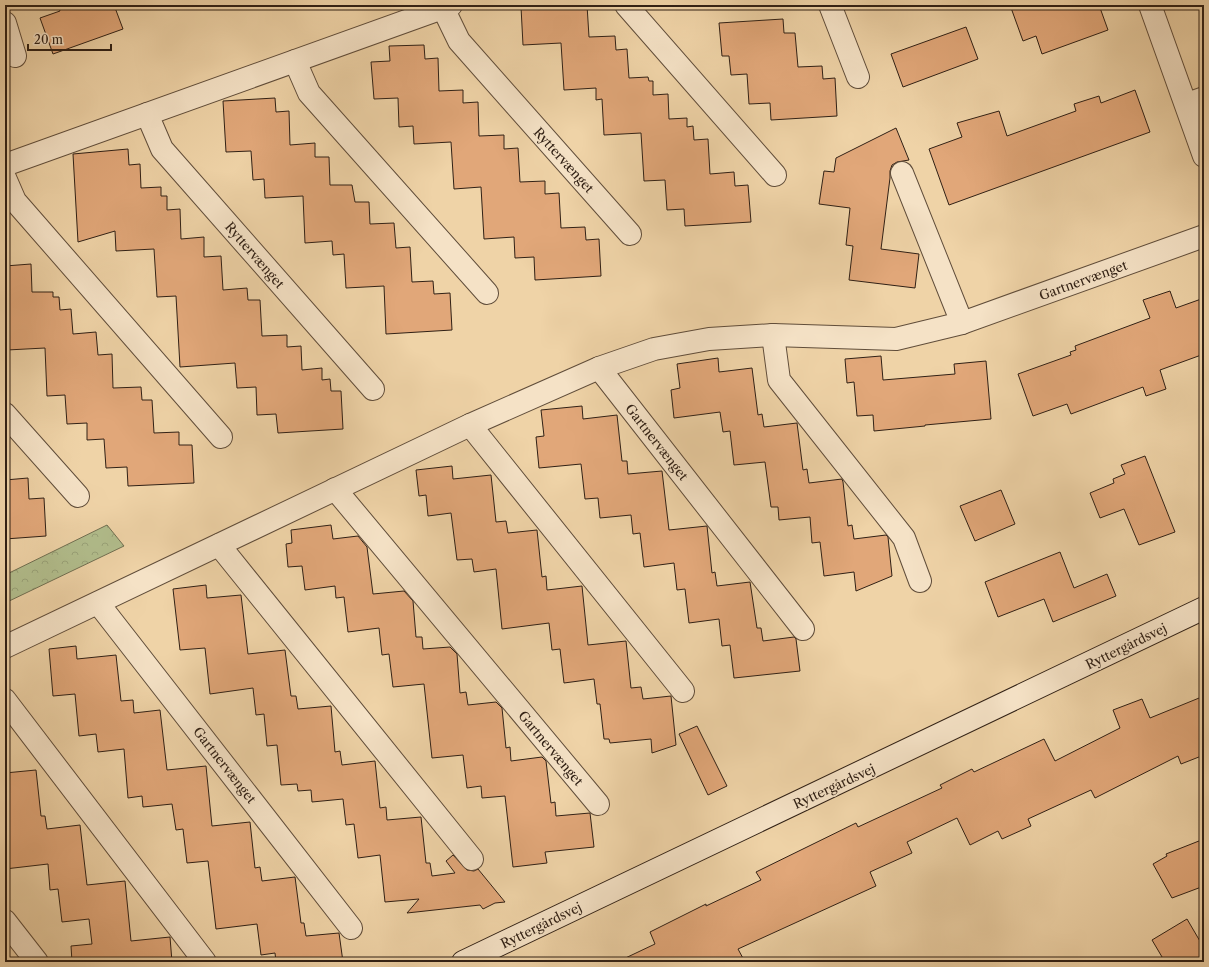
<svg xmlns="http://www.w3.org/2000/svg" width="1209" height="967" viewBox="0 0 1209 967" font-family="'Libre Caslon Text',serif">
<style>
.park{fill:url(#park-crowns);stroke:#716f51}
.building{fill:#e1a779;stroke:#302015}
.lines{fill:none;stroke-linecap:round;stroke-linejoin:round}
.street-casing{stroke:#604d3a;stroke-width:24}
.secondary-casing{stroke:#302015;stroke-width:24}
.street{stroke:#f5e2c6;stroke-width:22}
.secondary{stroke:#f5e2c6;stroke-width:22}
.labels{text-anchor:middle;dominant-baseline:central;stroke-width:3.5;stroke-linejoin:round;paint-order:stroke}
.street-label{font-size:13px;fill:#302015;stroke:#f5e2c6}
</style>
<defs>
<pattern id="park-crowns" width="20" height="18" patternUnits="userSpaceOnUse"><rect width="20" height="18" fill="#b2be8d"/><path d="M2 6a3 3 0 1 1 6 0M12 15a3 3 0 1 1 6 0" fill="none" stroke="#99a379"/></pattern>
</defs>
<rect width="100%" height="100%" fill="#efd3a7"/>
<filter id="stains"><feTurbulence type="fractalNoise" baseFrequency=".005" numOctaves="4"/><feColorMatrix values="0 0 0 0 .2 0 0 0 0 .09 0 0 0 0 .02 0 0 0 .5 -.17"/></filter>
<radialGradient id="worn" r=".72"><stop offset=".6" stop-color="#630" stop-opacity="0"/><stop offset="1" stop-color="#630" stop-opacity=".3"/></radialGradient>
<path class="park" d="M 107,525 L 124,546 L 5,603 L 5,575 Z"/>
<g class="building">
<path d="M 58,5 L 114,5 L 123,29 L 53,54 L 40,18 L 60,11 Z"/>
<path d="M 554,5 L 587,5 L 589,37 L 615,36 L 616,50 L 627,49 L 629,78 L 648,77 L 649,81 L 653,81 L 653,95 L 668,94 L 669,119 L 687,118 L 687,127 L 693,126 L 694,140 L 708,139 L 710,174 L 734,172 L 735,186 L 748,185 L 751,222 L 685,226 L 684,209 L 667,210 L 665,180 L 644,181 L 641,133 L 604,135 L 602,99 L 596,100 L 596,88 L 564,90 L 561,43 L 523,45 L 521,7 Z"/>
<path d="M 1010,5 L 1099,5 L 1108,30 L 1042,54 L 1036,36 L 1023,41 Z"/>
<path d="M 783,19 L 784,33 L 795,33 L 798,67 L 822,66 L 823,79 L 835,78 L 837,116 L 771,120 L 770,103 L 749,104 L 747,74 L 731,75 L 729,56 L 722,56 L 719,23 Z"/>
<path d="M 966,27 L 978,59 L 903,87 L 891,54 Z"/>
<path d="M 424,45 L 425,59 L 438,58 L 439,91 L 463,90 L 463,103 L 478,102 L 479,136 L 504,135 L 504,149 L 518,148 L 520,182 L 545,181 L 545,194 L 559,193 L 561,228 L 585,227 L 586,240 L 599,239 L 601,276 L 535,280 L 534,257 L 515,258 L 514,237 L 484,239 L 481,187 L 454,189 L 451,142 L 414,144 L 413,126 L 399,127 L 398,98 L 374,99 L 371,62 L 390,61 L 389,46 Z"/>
<path d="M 1135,90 L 1150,132 L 949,205 L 929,149 L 962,137 L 957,123 L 999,111 L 1007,136 L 1076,111 L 1074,104 L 1099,96 L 1101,103 Z"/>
<path d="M 275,98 L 276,112 L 289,111 L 290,145 L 315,143 L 315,157 L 329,157 L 330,185 L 352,185 L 355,202 L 369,202 L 370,224 L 394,223 L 396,248 L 410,247 L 412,282 L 433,281 L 434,294 L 450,293 L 452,330 L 386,334 L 384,286 L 346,288 L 344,254 L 333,255 L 332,241 L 305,243 L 303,196 L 265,198 L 264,179 L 253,180 L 251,151 L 226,152 L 223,101 Z"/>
<path d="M 896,128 L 909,160 L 897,162 L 892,165 L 890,171 L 890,178 L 881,249 L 919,254 L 915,288 L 849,280 L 853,246 L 846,245 L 850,208 L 819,204 L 824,171 L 834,172 L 836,158 Z"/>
<path d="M 128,149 L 129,165 L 140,164 L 141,188 L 161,187 L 161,196 L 167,196 L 167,210 L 180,209 L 181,239 L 204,237 L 204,257 L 221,256 L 223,290 L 247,288 L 248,300 L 260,300 L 262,336 L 287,335 L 287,347 L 301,346 L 302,370 L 322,368 L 322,380 L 330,379 L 331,391 L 341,391 L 343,429 L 278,433 L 276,414 L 257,415 L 256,387 L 237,388 L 235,363 L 180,367 L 176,296 L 157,297 L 154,249 L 116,251 L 115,231 L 78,242 L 73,154 Z"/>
<path d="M 31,264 L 32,292 L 53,292 L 53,297 L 59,297 L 60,310 L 71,309 L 73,334 L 96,332 L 98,355 L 112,354 L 113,388 L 141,387 L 142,400 L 152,400 L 154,433 L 179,432 L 179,445 L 192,445 L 194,483 L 128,486 L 127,467 L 106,468 L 104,439 L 87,440 L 87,423 L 67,424 L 65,395 L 47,396 L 45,348 L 7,350 L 5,266 Z"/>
<path d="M 1170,291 L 1176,308 L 1204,298 L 1204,354 L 1160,370 L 1166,389 L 1146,396 L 1143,387 L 1071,414 L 1067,404 L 1033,416 L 1018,374 L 1071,355 L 1070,352 L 1076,350 L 1075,346 L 1150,318 L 1143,300 Z"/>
<path d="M 881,356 L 883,380 L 955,374 L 954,364 L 986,361 L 991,419 L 925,425 L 925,426 L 874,431 L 873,415 L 857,416 L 854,382 L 847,383 L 845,359 Z"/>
<path d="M 718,358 L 719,372 L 752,368 L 758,415 L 762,414 L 764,427 L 797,423 L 803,470 L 807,469 L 809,483 L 842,479 L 843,482 L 848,526 L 852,525 L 854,539 L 886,535 L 888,537 L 892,576 L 856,591 L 854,572 L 824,576 L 820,542 L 812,543 L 810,517 L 779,520 L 778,507 L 771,507 L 765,462 L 734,465 L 730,431 L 723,432 L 720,412 L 674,418 L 671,390 L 680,388 L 677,364 Z"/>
<path d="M 582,406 L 583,419 L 617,415 L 622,461 L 627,461 L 628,474 L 662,471 L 669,530 L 707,526 L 712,573 L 715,572 L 717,586 L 750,582 L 757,628 L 761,628 L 763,641 L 794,637 L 796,639 L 800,671 L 734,678 L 730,645 L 722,646 L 719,619 L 689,623 L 685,589 L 677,590 L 674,563 L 644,567 L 640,533 L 633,534 L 631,515 L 600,518 L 598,498 L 585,499 L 581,464 L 539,468 L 536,437 L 544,436 L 541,410 Z"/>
<path d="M 1145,456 L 1175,532 L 1139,545 L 1124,509 L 1100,518 L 1090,493 L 1114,483 L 1113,479 L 1125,474 L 1121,465 Z"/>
<path d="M 452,466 L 453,479 L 491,475 L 496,522 L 506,521 L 508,533 L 537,530 L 542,577 L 546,576 L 547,590 L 582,586 L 588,645 L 626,641 L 631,688 L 641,687 L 643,699 L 671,696 L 676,745 L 652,753 L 651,739 L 610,743 L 609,739 L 604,739 L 600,704 L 597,704 L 594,679 L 564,683 L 560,649 L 552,650 L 549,623 L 502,629 L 496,569 L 474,572 L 472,559 L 457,560 L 451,513 L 428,516 L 426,495 L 419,496 L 416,470 Z"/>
<path d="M 28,478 L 29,499 L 44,498 L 46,536 L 5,539 L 5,480 Z"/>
<path d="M 1001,490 L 1015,524 L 975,541 L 960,506 Z"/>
<path d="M 331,525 L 333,539 L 358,536 L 367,547 L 373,594 L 404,591 L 413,601 L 416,637 L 422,637 L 423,649 L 450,647 L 457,654 L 460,693 L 466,692 L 468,705 L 496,702 L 502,708 L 506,748 L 510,747 L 511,761 L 542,757 L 546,761 L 551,803 L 555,802 L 556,816 L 590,813 L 594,847 L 545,852 L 547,863 L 513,867 L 505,796 L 482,798 L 481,786 L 467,788 L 463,755 L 432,758 L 424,684 L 393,687 L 389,654 L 382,655 L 379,628 L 348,632 L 344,597 L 336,598 L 335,586 L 305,590 L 302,566 L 288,567 L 286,544 L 292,543 L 291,530 Z"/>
<path d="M 1060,552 L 1074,588 L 1107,574 L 1116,596 L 1053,622 L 1044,599 L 998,617 L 985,582 Z"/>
<path d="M 206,585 L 207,598 L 241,595 L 248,654 L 285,650 L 291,696 L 296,696 L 298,709 L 331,706 L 335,752 L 340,751 L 342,765 L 375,761 L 380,808 L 386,807 L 387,820 L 421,817 L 426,863 L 430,863 L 432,876 L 455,873 L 446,861 L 453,855 L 467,870 L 474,871 L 478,869 L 505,902 L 495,903 L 483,909 L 480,905 L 407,913 L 419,899 L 385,902 L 380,855 L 358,858 L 354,824 L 346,825 L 343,799 L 312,802 L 311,790 L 298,791 L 297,784 L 281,785 L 277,745 L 267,746 L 264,714 L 256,715 L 253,688 L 210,694 L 205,648 L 180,650 L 173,589 Z"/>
<path d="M 76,646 L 77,659 L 116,655 L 121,701 L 133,700 L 134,713 L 160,710 L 167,770 L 206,766 L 212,826 L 250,822 L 255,868 L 260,867 L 262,881 L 295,877 L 301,923 L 304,923 L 306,936 L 339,933 L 343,962 L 276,962 L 275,953 L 261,955 L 257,924 L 216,929 L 208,861 L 187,863 L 183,829 L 176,830 L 172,804 L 143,807 L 142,796 L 128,798 L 124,749 L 98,752 L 96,734 L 79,736 L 75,694 L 53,696 L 49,649 Z"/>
<path d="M 1204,696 L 1204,755 L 1181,764 L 1178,756 L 1095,798 L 1091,790 L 1028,819 L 1031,826 L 1002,839 L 998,831 L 970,845 L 957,818 L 907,842 L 912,853 L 870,872 L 876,886 L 738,949 L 745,962 L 617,962 L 655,944 L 650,932 L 706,904 L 706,906 L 761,880 L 756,872 L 856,823 L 858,827 L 942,788 L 940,785 L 972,769 L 974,772 L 1044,739 L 1055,761 L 1120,728 L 1113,710 L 1142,699 L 1150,718 Z"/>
<path d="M 697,726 L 727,786 L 708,795 L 679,734 Z"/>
<path d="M 36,770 L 41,816 L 45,816 L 47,829 L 80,825 L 87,885 L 125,881 L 131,941 L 170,937 L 172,962 L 72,962 L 71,946 L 92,944 L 89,919 L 62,922 L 58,889 L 50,890 L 48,864 L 5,869 L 5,773 Z"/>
<path d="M 1204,839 L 1204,886 L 1172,898 L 1153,864 L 1167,856 L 1166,854 Z"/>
<path d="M 1187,919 L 1204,948 L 1204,962 L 1165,962 L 1152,940 Z"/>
</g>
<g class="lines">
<g class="street-casing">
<g id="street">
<path d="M 626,5 L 775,175"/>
<path d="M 830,5 L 858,77"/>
<path d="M 1150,5 L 1204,156"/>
<path d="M 443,8 L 459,41 L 630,234"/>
<path d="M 5,23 L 15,56"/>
<path d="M 295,61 L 309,93 L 487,293"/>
<path d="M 1187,104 L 1204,98"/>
<path d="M 147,114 L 162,149 L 373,389"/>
<path d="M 5,165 L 451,5"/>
<path d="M 902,173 L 962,323"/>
<path d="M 5,178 L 15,201 L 221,437"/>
<path d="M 773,335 L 779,380 L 904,538 L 920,581"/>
<path d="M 599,368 L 803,629"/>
<path d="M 5,414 L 78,496"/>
<path d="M 470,425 L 683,691"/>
<path d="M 335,489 L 598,804"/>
<path d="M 219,545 L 472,859"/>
<path d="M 98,603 L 351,928"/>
<path d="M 5,647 L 470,425 L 599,368 L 654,349 L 709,339 L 773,335 L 896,339 L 962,323 L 1204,236"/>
<path d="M 5,700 L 205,962"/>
<path d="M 5,921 L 37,962"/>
</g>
</g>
<g class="secondary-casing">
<path id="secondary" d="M 463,962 L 1204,608"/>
</g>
<use href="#street" class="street"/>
<use href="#secondary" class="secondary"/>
</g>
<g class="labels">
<g class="street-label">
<text transform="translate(564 160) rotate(48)">Ryttervænget</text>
<text transform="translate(255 255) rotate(49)">Ryttervænget</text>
<text transform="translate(1083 280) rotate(-20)">Gartnervænget</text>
<text transform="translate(657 442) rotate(52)">Gartnervænget</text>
<text transform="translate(1126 646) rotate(-26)">Ryttergårdsvej</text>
<text transform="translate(551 748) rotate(50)">Gartnervænget</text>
<text transform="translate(225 765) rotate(52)">Gartnervænget</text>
<text transform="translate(834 786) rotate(-25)">Ryttergårdsvej</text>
<text transform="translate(541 925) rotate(-26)">Ryttergårdsvej</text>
</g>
</g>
<rect width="1209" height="967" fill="none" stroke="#efd3a7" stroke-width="20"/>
<rect x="6" y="6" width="1197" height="955" fill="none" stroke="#302015" stroke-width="2"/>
<rect x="10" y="10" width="1189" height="947" fill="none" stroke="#302015"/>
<path d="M28 44v6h83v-6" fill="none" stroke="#302015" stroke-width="2"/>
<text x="34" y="44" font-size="12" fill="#302015" stroke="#f5e2c6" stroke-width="3" paint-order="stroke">20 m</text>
<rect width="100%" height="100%" filter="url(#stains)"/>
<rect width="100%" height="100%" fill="url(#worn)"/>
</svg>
